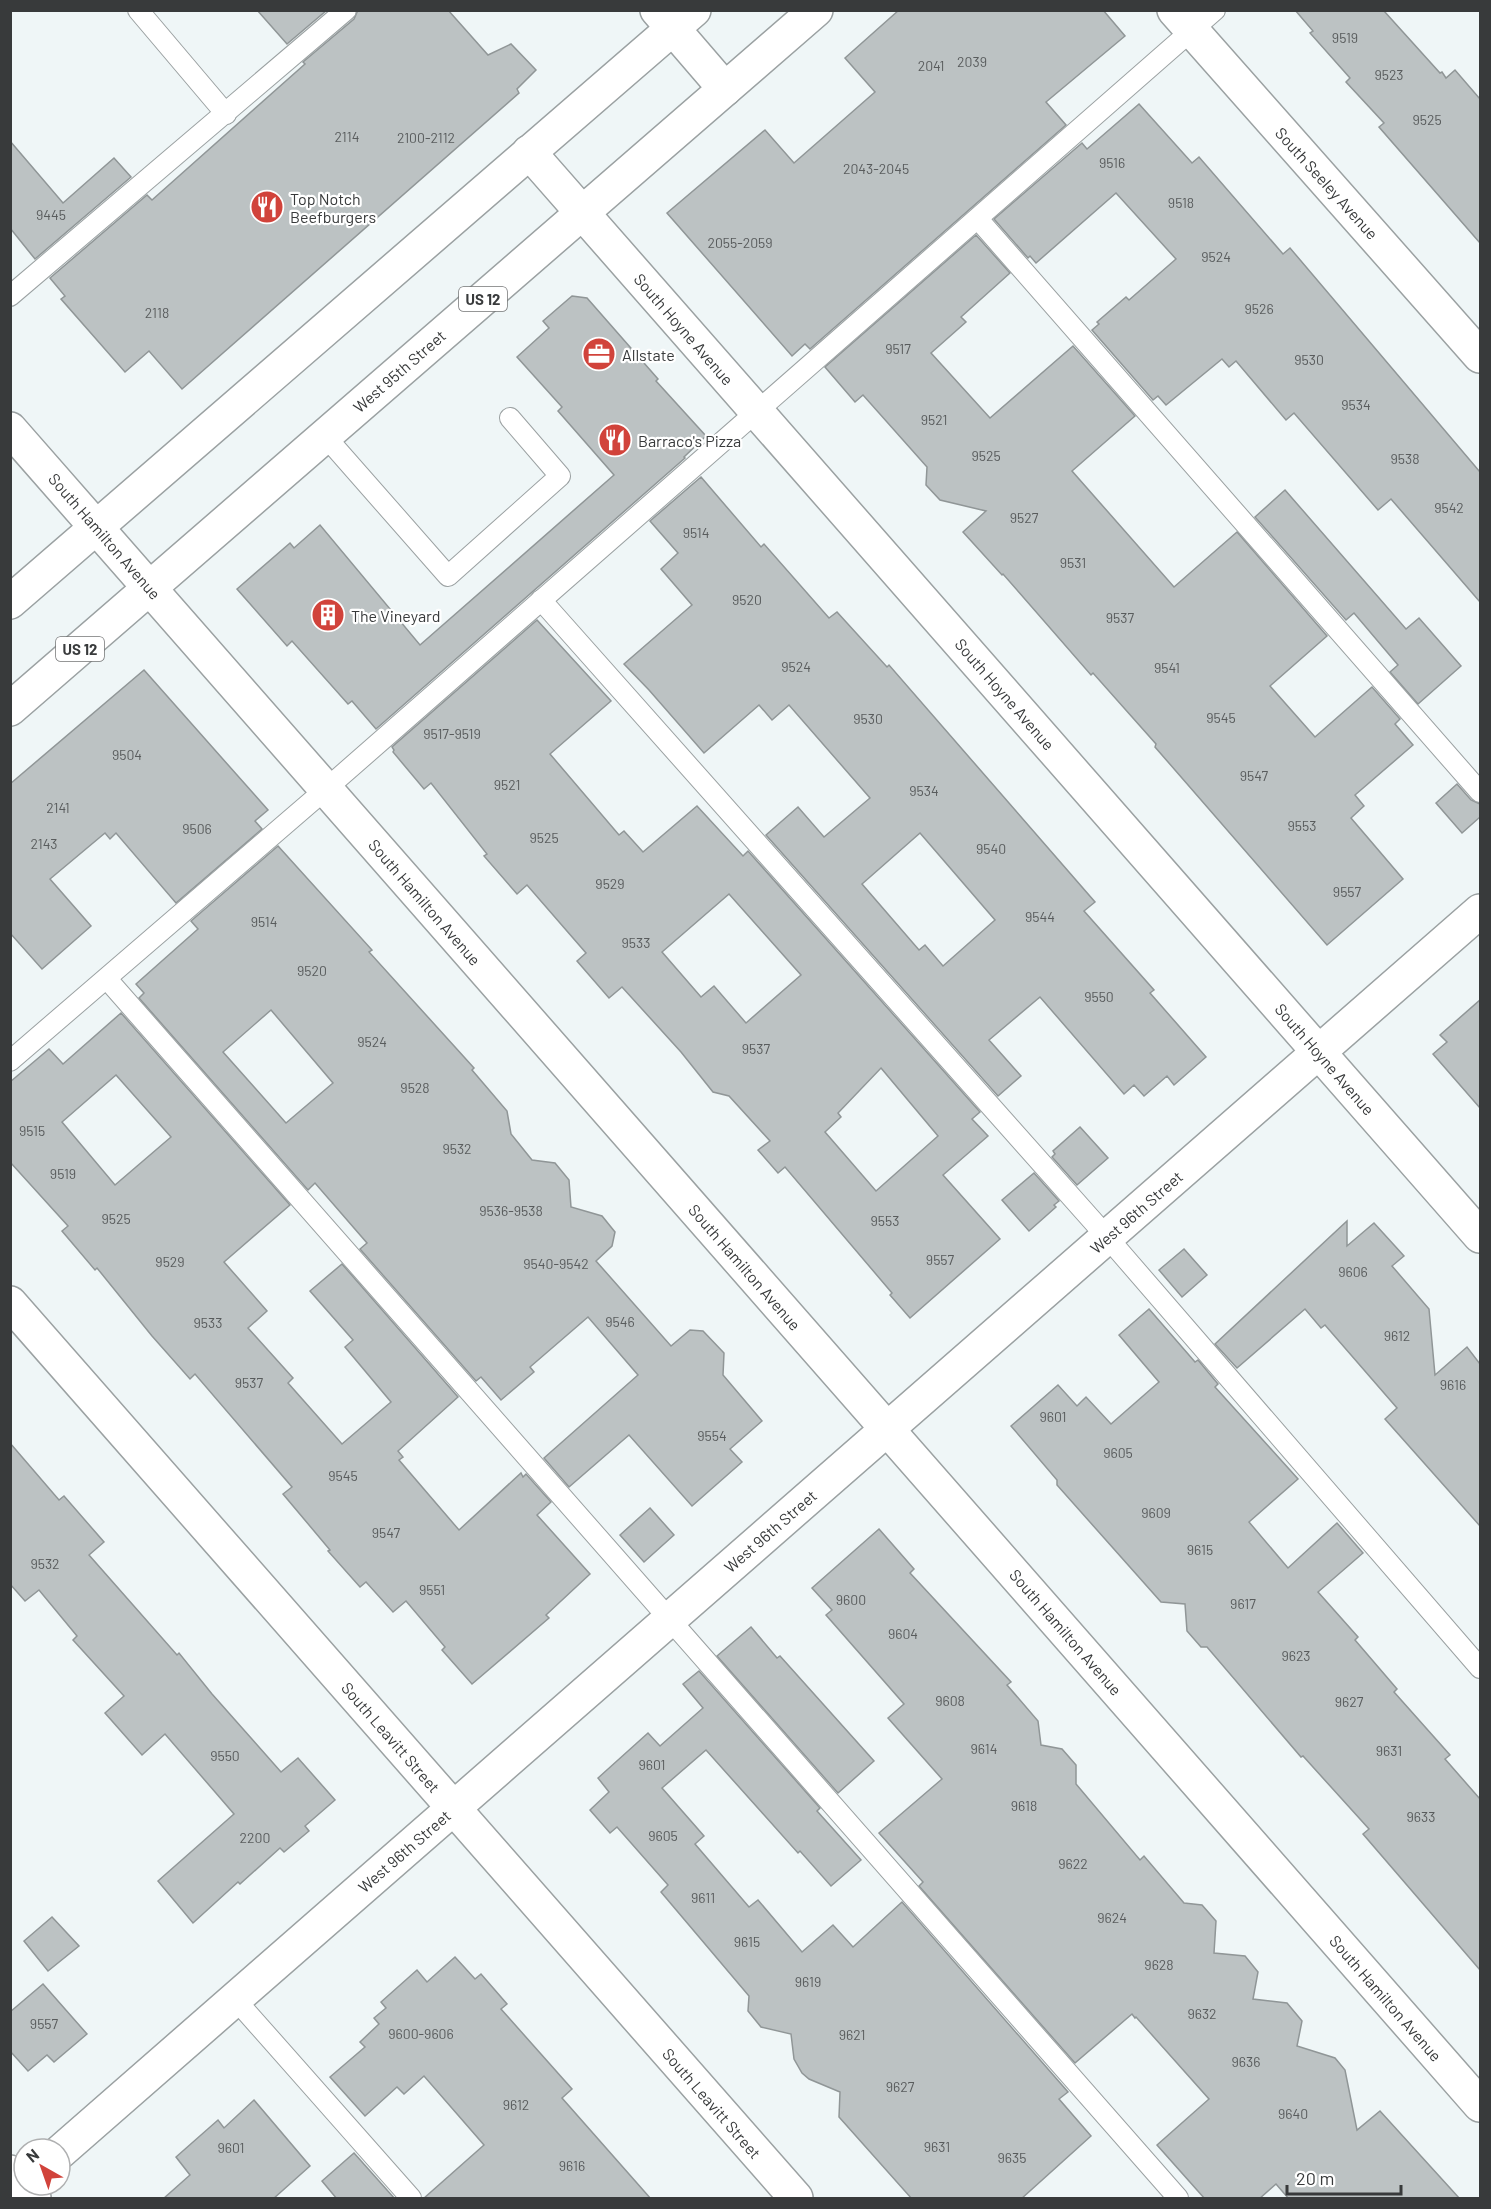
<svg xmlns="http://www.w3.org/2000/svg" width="1491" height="2209" viewBox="0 0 1491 2209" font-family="Barlow,sans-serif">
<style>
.building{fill:#bcc2c3;stroke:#909697;stroke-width:1.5;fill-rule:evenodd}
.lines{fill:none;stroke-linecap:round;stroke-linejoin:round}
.service-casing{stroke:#9ba1a2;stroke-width:22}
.minor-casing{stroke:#9ba1a2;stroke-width:36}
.primary-casing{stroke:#9ba1a2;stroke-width:36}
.service{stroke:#fff;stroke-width:20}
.minor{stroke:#fff;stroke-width:33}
.primary{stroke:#fff;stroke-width:33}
.labels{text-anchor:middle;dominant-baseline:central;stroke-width:4.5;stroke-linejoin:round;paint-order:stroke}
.number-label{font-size:14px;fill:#595c5d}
.shield{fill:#fff;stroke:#747576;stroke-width:1.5}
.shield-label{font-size:15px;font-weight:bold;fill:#383a3b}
.street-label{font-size:16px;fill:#383a3b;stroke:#fff}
.poi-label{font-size:16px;fill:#383a3b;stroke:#fff;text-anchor:start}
</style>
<rect width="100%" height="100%" fill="#eff6f7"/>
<g class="building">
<path d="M 257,10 L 327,10 L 287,44 Z"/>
<path d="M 358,10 L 448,10 L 488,55 L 511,44 L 536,70 L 517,89 L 519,93 L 182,389 L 149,351 L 125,372 L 61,299 L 65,296 L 50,278 L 147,195 L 152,200 L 305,64 L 303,62 L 354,19 Z"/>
<path d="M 899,10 L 1103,10 L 1125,36 L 1046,102 L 1066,125 L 810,349 L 805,344 L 792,356 L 667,213 L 765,130 L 794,163 L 875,92 L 845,58 Z"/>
<path d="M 1295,10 L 1384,11 L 1440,73 L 1442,72 L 1446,78 L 1455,70 L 1480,99 L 1480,243 L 1379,127 L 1384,123 L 1346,82 L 1350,78 L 1310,33 L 1313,31 Z"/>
<path d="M 1139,104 L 1192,163 L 1199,157 L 1283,254 L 1290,248 L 1480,472 L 1480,602 L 1391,499 L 1378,510 L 1294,413 L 1286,420 L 1236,361 L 1229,367 L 1222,359 L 1166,405 L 1158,396 L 1153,400 L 1092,330 L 1099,324 L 1097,322 L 1126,297 L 1129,300 L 1176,259 L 1116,193 L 1036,263 L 1030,256 L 1028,258 L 994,219 L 1082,143 L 1087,149 Z"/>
<path d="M 10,141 L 63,203 L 114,158 L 131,177 L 35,259 L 10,228 Z"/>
<path d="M 976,235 L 1010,273 L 961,317 L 966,322 L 931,353 L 990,418 L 1073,346 L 1135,416 L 1072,471 L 1174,587 L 1237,532 L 1327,636 L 1270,686 L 1315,737 L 1372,687 L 1400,719 L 1395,724 L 1413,745 L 1355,795 L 1364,806 L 1351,818 L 1403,879 L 1327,945 L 1155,747 L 1156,744 L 1093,673 L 1091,675 L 1003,574 L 1002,575 L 963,532 L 986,511 L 940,500 L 926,485 L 927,467 L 863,395 L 855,402 L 825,367 Z"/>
<path d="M 572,296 L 587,298 L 658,379 L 656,381 L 706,436 L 684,457 L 685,458 L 376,729 L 352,701 L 348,704 L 292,641 L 287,646 L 237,589 L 290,543 L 294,548 L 320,525 L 420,645 L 614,475 L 558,411 L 562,407 L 517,357 L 549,328 L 543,321 Z"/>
<path d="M 701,477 L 761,547 L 764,544 L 829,618 L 837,612 L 887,667 L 889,665 L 1095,902 L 1084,911 L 1154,990 L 1150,993 L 1206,1057 L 1174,1085 L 1167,1076 L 1144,1096 L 1134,1085 L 1124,1094 L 1040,997 L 989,1040 L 1021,1076 L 998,1096 L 766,835 L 798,807 L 824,837 L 870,798 L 789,705 L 772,720 L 759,705 L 704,753 L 649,690 L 624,664 L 692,605 L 661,569 L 678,553 L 650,521 ZM 920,833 L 995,920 L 943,966 L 925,945 L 919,950 L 862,884 Z"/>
<path d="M 1285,490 L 1406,629 L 1419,618 L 1461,666 L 1418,704 L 1390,672 L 1398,665 L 1354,613 L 1346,620 L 1255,517 Z"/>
<path d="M 537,620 L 611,701 L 550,754 L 619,835 L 624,831 L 643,852 L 697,806 L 743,856 L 748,851 L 980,1112 L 972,1119 L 988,1136 L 943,1175 L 1000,1239 L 910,1318 L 890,1295 L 892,1293 L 785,1167 L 778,1173 L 758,1150 L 770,1141 L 729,1096 L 713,1092 L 681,1052 L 622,987 L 609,998 L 577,961 L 586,953 L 527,885 L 517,894 L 484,856 L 487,854 L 431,783 L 424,789 L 393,752 L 394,750 L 392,747 ZM 729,894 L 801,975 L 746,1023 L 714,986 L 701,997 L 662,952 ZM 881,1068 L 938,1136 L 876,1191 L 825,1132 L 841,1117 L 838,1113 Z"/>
<path d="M 144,670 L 268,810 L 255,821 L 262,829 L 176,903 L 116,833 L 110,839 L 105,833 L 50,879 L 91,926 L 42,969 L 10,933 L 10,784 Z"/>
<path d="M 1457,784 L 1471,800 L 1480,804 L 1480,817 L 1462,833 L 1436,803 Z"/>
<path d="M 278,846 L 372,950 L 369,952 L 474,1068 L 472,1070 L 507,1111 L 511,1134 L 532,1160 L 555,1163 L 569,1180 L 571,1207 L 602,1216 L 615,1232 L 612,1246 L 596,1261 L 671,1346 L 690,1330 L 703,1331 L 724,1353 L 723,1375 L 762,1421 L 730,1449 L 742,1462 L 692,1506 L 629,1435 L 569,1487 L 544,1458 L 638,1375 L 588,1317 L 530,1367 L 534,1372 L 501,1400 L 481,1377 L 476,1381 L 360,1249 L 367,1243 L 315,1183 L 308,1190 L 139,998 L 144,993 L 136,984 L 198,929 L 191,921 ZM 271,1010 L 333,1083 L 286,1123 L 223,1052 Z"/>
<path d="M 1480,1000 L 1480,1108 L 1433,1054 L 1447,1042 L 1440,1035 Z"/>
<path d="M 121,1013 L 290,1205 L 224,1262 L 267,1311 L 248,1328 L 293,1378 L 288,1383 L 342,1444 L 391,1402 L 345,1347 L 353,1340 L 310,1291 L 342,1264 L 458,1397 L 398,1451 L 403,1457 L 399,1460 L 459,1530 L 521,1473 L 523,1477 L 526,1474 L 551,1502 L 537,1515 L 590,1574 L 546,1615 L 549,1618 L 472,1684 L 442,1650 L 445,1647 L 406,1601 L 393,1612 L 366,1582 L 360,1587 L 328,1551 L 330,1550 L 283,1494 L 292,1487 L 195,1374 L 190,1379 L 152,1336 L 97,1268 L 95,1270 L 62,1231 L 68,1226 L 10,1162 L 10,1082 L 49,1049 L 63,1064 ZM 116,1075 L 171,1137 L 115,1185 L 62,1122 Z"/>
<path d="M 1080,1127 L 1108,1158 L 1077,1185 L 1052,1157 L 1055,1154 L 1053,1151 Z"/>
<path d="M 1034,1173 L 1059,1201 L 1054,1205 L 1056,1207 L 1029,1231 L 1002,1200 Z"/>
<path d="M 1347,1221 L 1347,1246 L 1374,1223 L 1404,1256 L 1392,1266 L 1429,1309 L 1435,1375 L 1467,1347 L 1480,1364 L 1480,1526 L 1385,1419 L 1397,1408 L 1325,1325 L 1321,1328 L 1305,1309 L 1237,1368 L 1215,1344 Z"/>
<path d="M 1184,1249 L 1207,1275 L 1182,1297 L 1159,1270 Z"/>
<path d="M 1149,1309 L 1195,1362 L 1198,1360 L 1218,1384 L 1215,1387 L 1298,1479 L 1249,1522 L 1288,1568 L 1337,1523 L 1363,1553 L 1318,1592 L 1358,1637 L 1355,1640 L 1397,1689 L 1394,1692 L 1450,1755 L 1445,1759 L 1480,1799 L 1480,1970 L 1363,1834 L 1369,1829 L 1303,1756 L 1301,1757 L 1207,1647 L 1201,1647 L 1187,1631 L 1185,1604 L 1161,1602 L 1057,1485 L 1057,1480 L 1011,1426 L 1058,1385 L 1077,1406 L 1086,1397 L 1111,1424 L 1159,1382 L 1119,1335 Z"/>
<path d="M 10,1443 L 59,1500 L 64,1496 L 104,1542 L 89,1555 L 177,1655 L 179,1653 L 212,1694 L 281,1772 L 298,1758 L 335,1800 L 305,1826 L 309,1831 L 284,1852 L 280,1848 L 240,1884 L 238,1882 L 193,1923 L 158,1881 L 234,1814 L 165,1734 L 142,1755 L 105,1713 L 124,1696 L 73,1640 L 77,1636 L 39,1590 L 25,1601 L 10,1584 Z"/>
<path d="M 650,1508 L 674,1535 L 644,1562 L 620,1535 Z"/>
<path d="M 879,1529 L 914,1569 L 910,1573 L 1011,1682 L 1007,1685 L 1038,1721 L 1041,1745 L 1062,1749 L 1076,1765 L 1076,1784 L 1140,1860 L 1144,1856 L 1184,1903 L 1202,1905 L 1216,1921 L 1214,1953 L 1245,1956 L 1258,1972 L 1253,1999 L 1287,2003 L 1302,2021 L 1297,2046 L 1335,2058 L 1345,2070 L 1357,2130 L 1380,2111 L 1460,2199 L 1289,2199 L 1276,2184 L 1259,2199 L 1205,2199 L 1157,2145 L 1209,2099 L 1136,2017 L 1135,2018 L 1132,2014 L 1075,2063 L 919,1886 L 923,1882 L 879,1833 L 942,1779 L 888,1718 L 904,1704 L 826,1615 L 832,1610 L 812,1588 Z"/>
<path d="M 751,1627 L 777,1658 L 780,1656 L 874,1761 L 838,1793 L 717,1656 Z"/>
<path d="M 699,1671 L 820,1808 L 817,1811 L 861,1860 L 831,1886 L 800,1851 L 798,1853 L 706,1750 L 662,1788 L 704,1836 L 695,1844 L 749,1907 L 758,1900 L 802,1952 L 833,1925 L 853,1947 L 902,1902 L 1068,2092 L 1059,2099 L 1091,2136 L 1021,2199 L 912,2199 L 839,2117 L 840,2092 L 809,2079 L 802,2073 L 794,2059 L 791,2034 L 761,2027 L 748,2011 L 749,1996 L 661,1892 L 668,1885 L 617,1827 L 610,1833 L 590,1810 L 609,1792 L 598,1778 L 648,1733 L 660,1746 L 703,1708 L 683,1684 Z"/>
<path d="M 52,1917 L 79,1946 L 48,1971 L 24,1941 Z"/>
<path d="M 455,1957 L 475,1979 L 481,1974 L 507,2004 L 501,2009 L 572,2089 L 562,2098 L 651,2199 L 423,2199 L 484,2145 L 424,2076 L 404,2094 L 397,2087 L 365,2116 L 330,2077 L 365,2047 L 360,2042 L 379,2024 L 374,2018 L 386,2008 L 381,2002 L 417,1970 L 427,1982 Z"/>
<path d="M 43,1984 L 87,2034 L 54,2062 L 47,2055 L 28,2071 L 10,2051 L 10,2012 Z"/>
<path d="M 254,2100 L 310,2166 L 273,2199 L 163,2199 L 190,2175 L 176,2157 L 218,2120 L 224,2128 Z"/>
<path d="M 354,2153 L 395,2199 L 337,2199 L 322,2181 Z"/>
</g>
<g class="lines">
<g class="service-casing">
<g id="service">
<path d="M 138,10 L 226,114"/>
<path d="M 978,219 L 1480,792"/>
<path d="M 10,296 L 346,10"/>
<path d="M 325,436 L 448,576 L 560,476 L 510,418"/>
<path d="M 541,600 L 1107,1237 L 1480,1668"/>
<path d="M 107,979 L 1178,2198"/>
<path d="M 10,1061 L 326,789 L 1215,10"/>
<path d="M 235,1999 L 411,2198"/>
</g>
</g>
<g class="minor-casing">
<g id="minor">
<path d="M 657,10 L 725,89"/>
<path d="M 1174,10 L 1480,356"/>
<path d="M 529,152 L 1480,1236"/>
<path d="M 10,429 L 1480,2105"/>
<path d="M 10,1303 L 796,2198"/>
<path d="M 60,2152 L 1480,911"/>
<path d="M 10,2172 L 34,2198"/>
</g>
</g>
<g class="primary-casing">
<g id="primary">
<path d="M 10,602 L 694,10"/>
<path d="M 10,709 L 816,10"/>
</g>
</g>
<use href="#service" class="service"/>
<use href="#minor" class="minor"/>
<use href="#primary" class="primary"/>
</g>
<defs>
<g id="restaurant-disc" transform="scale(1.725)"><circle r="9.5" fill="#d1433b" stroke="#fff"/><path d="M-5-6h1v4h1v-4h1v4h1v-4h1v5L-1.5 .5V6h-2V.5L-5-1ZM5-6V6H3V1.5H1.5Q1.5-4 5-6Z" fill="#fff"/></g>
<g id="office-disc" transform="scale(1.725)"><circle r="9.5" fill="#d1433b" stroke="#fff"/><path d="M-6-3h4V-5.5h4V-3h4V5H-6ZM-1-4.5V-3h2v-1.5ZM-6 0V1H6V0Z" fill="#fff"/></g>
<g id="building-disc" transform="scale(1.725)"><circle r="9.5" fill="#d1433b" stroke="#fff"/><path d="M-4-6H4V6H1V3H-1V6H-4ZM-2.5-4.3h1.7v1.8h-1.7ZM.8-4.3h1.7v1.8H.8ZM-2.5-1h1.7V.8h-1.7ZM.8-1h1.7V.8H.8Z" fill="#fff"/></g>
</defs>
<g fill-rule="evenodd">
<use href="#restaurant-disc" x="267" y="207"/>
<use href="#office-disc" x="599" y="354"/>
<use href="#restaurant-disc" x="615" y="440"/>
<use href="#building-disc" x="328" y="615"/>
</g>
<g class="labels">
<g class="number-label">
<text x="1345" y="37">9519</text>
<text x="972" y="61">2039</text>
<text x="931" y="65">2041</text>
<text x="1389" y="74">9523</text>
<text x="1427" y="119">9525</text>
<text x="347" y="136">2114</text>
<text x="426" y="137">2100-2112</text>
<text x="1112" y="162">9516</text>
<text x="876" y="168">2043-2045</text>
<text x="1181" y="202">9518</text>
<text x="51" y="214">9445</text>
<text x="740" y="242">2055-2059</text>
<text x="1216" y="256">9524</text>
<text x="1259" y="308">9526</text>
<text x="157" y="312">2118</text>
<text x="898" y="348">9517</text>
<text x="1309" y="359">9530</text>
<text x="1356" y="404">9534</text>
<text x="934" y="419">9521</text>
<text x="986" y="455">9525</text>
<text x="1405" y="458">9538</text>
<text x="1449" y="507">9542</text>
<text x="1024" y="517">9527</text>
<text x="696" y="532">9514</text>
<text x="1073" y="562">9531</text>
<text x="747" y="599">9520</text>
<text x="1120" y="617">9537</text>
<text x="796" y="666">9524</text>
<text x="1167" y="667">9541</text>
<text x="1221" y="717">9545</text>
<text x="868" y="718">9530</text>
<text x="452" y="733">9517-9519</text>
<text x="127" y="754">9504</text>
<text x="1254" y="775">9547</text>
<text x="507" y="784">9521</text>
<text x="924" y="790">9534</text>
<text x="58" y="807">2141</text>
<text x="1302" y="825">9553</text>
<text x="197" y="828">9506</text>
<text x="544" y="837">9525</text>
<text x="44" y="843">2143</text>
<text x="991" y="848">9540</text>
<text x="610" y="883">9529</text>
<text x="1347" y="891">9557</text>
<text x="1040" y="916">9544</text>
<text x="264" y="921">9514</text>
<text x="636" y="942">9533</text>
<text x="312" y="970">9520</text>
<text x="1099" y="996">9550</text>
<text x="372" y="1041">9524</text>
<text x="756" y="1048">9537</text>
<text x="415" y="1087">9528</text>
<text x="32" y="1130">9515</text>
<text x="457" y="1148">9532</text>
<text x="63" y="1173">9519</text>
<text x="511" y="1210">9536-9538</text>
<text x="116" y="1218">9525</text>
<text x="885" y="1220">9553</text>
<text x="940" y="1259">9557</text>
<text x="170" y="1261">9529</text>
<text x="556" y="1263">9540-9542</text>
<text x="1353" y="1271">9606</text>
<text x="620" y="1321">9546</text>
<text x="208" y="1322">9533</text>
<text x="1397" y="1335">9612</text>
<text x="249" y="1382">9537</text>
<text x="1453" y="1384">9616</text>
<text x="1053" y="1416">9601</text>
<text x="712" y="1435">9554</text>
<text x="1118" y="1452">9605</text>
<text x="343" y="1475">9545</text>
<text x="1156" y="1512">9609</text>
<text x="386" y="1532">9547</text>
<text x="1200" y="1549">9615</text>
<text x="45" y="1563">9532</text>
<text x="432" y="1589">9551</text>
<text x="851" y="1599">9600</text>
<text x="1243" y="1603">9617</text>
<text x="903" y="1633">9604</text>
<text x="1296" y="1655">9623</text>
<text x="950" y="1700">9608</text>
<text x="1349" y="1701">9627</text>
<text x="984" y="1748">9614</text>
<text x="1389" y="1750">9631</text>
<text x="225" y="1755">9550</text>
<text x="652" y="1764">9601</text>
<text x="1024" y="1805">9618</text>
<text x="1421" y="1816">9633</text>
<text x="663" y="1835">9605</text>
<text x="255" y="1837">2200</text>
<text x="1073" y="1863">9622</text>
<text x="703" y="1897">9611</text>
<text x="1112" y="1917">9624</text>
<text x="747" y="1941">9615</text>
<text x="1159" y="1964">9628</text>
<text x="808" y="1981">9619</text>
<text x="1202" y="2013">9632</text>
<text x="44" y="2023">9557</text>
<text x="421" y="2033">9600-9606</text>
<text x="852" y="2034">9621</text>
<text x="1246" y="2061">9636</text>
<text x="900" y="2086">9627</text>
<text x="516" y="2104">9612</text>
<text x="1293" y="2113">9640</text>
<text x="937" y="2146">9631</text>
<text x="231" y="2147">9601</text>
<text x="1012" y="2157">9635</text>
<text x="572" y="2165">9616</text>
</g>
<g class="shield">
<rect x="459" y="287" width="48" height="24" rx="4.5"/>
<rect x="56" y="637" width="48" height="24" rx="4.5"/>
</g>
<g class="shield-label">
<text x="483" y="299">US 12</text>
<text x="80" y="649">US 12</text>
</g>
<g class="street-label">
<text transform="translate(1327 183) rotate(48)">South Seeley Avenue</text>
<text transform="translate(684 329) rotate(49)">South Hoyne Avenue</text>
<text transform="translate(399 371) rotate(-41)">West 95th Street</text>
<text transform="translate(105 536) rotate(49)">South Hamilton Avenue</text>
<text transform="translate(1005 694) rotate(49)">South Hoyne Avenue</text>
<text transform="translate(425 902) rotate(49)">South Hamilton Avenue</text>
<text transform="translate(1325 1059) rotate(49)">South Hoyne Avenue</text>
<text transform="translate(1136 1212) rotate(-41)">West 96th Street</text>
<text transform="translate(745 1267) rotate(49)">South Hamilton Avenue</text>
<text transform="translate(770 1531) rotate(-41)">West 96th Street</text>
<text transform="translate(1066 1632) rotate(49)">South Hamilton Avenue</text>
<text transform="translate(391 1737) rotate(49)">South Leavitt Street</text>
<text transform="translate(404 1851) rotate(-41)">West 96th Street</text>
<text transform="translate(1386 1998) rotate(49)">South Hamilton Avenue</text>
<text transform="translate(712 2103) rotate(49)">South Leavitt Street</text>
</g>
<g class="poi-label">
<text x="290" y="198">Top Notch<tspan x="290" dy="18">Beefburgers</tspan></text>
<text x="622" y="354">Allstate</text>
<text x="638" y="440">Barraco's Pizza</text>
<text x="351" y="615">The Vineyard</text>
</g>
</g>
<rect width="1491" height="2209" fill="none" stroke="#383a3b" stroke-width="24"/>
<g transform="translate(42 2167) rotate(320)"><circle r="28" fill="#ffffff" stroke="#afb0b1" stroke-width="1.5"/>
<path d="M0-4.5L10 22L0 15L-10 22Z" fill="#d1433b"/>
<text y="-9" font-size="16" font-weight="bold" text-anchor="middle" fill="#383a3b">N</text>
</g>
<path d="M1287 2185v9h114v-9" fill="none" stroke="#383a3b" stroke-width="3"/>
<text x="1296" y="2185" font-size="18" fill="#383a3b" stroke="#ffffff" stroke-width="4.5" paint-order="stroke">20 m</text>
</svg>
